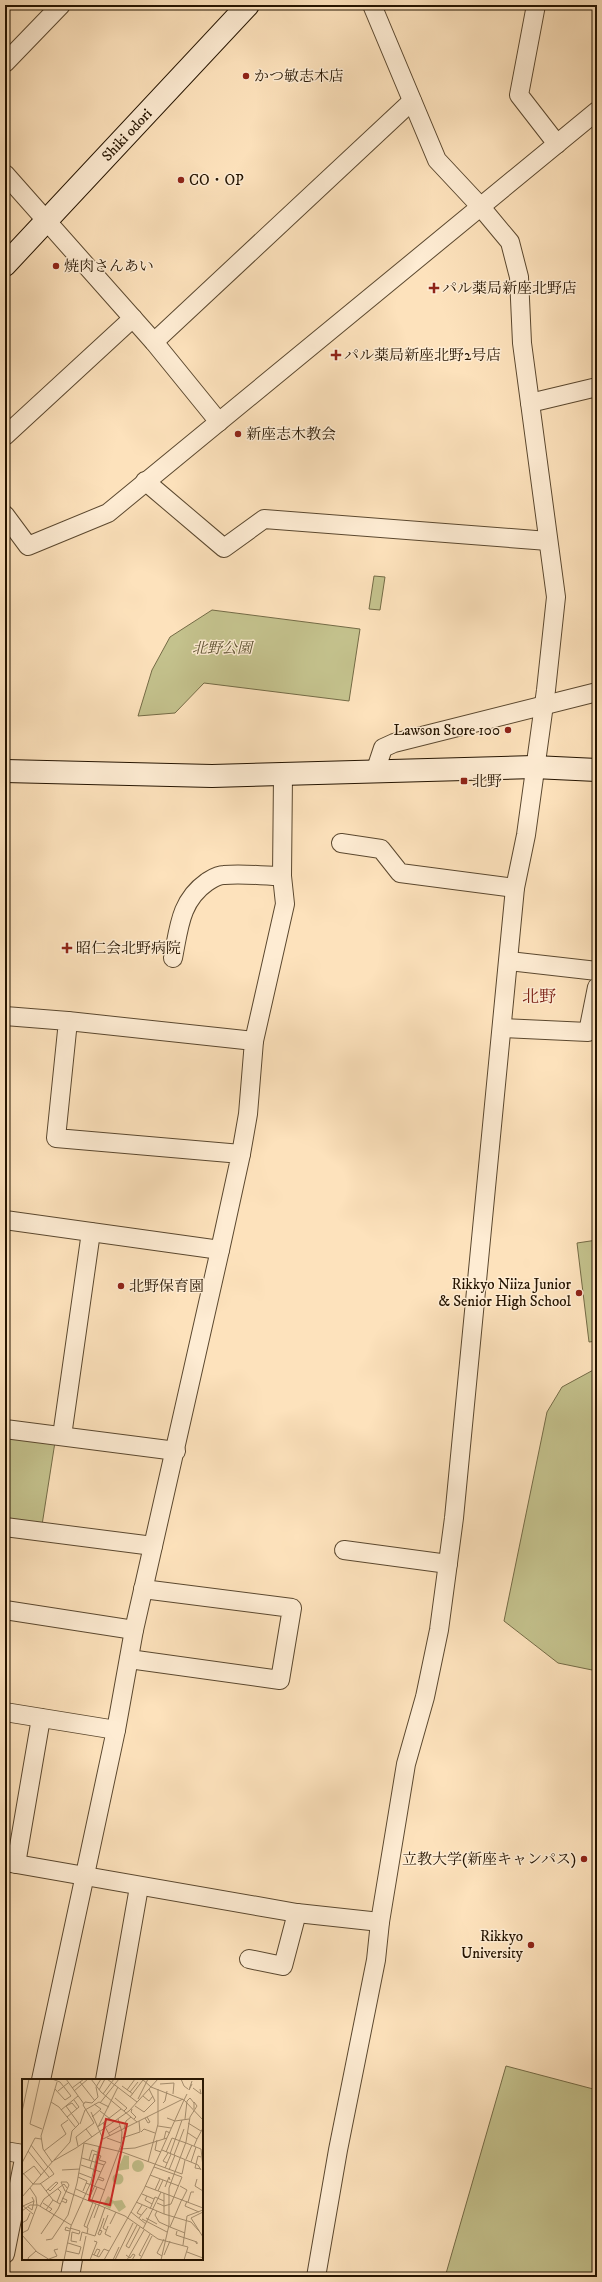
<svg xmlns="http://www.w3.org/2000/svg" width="602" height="2282" viewBox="0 0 602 2282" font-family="'IM FELL DW Pica','Noto Serif JP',serif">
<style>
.green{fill:#c4c28d;stroke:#746b46}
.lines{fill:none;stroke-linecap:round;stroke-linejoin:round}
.street-casing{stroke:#5b482f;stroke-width:20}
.secondary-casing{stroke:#251400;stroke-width:24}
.street{stroke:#feecd3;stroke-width:18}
.secondary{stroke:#feecd3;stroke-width:22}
.poi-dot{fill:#8f2418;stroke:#feecd3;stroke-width:1.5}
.labels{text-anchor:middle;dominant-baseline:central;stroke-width:3;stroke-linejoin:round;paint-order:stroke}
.poi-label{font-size:15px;fill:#251400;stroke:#feecd3;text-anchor:start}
.street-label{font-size:15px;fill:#251400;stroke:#feecd3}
.park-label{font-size:15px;font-style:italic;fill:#5d5131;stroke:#feecd3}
.quarter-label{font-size:17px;fill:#7a1f14;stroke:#feecd3}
.inset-road{fill:none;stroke:#a79071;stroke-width:1}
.view{fill:#d62828;fill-opacity:0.15;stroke:#d62828;stroke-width:2}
.inset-edge{fill:none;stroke:#251400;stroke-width:2}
</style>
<rect width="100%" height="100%" fill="#fde2bc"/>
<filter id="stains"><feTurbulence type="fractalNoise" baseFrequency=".005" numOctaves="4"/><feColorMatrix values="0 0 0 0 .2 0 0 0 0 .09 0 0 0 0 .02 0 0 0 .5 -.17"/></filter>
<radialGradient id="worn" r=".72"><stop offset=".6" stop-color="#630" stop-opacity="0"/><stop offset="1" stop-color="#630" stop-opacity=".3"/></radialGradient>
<g class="green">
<path d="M 374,576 L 385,577 L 380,610 L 369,609 Z"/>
<path d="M 212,610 L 360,629 L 349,701 L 204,683 L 175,713 L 138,716 L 152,670 L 170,637 Z"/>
<path d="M 597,1240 L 597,1341 L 589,1342 L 577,1243 Z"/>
<path d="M 597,1368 L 597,1671 L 558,1663 L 504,1621 L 547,1412 L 562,1387 Z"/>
<path d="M 5,1435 L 55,1442 L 42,1525 L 5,1521 Z"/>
<path d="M 506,2066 L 597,2090 L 597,2277 L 445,2277 Z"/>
</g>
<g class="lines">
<g class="street-casing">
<g id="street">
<path d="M 536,5 L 519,95 L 557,144"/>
<path d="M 5,63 L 61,5"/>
<path d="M 5,174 L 154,342 L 219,422"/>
<path d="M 154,342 L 412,101"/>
<path d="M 530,403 L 597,387"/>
<path d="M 5,436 L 133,318"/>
<path d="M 145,481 L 224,548 L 264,519 L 548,541"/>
<path d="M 5,515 L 28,546 L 108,513 L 597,111"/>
<path d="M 375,772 L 383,748 L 394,743 L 597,692"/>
<path d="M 341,843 L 381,849 L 400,873 L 515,888"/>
<path d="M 173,958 C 179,928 180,901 207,882 C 212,879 217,875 224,875 C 243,873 263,876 282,876"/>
<path d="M 509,961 L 597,971"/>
<path d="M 5,1016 L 68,1021 L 56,1138 L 241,1154 L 220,1250"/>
<path d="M 68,1021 L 254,1041 L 248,1114 L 241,1154"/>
<path d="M 502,1028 L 588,1032 L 597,987"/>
<path d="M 254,1041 L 285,904 L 282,876 L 283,775"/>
<path d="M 5,1220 L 220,1250 L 134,1630 L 116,1730 L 41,2080"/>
<path d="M 5,1429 L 176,1451"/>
<path d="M 62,1436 L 91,1232"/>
<path d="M 5,1527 L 153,1546"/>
<path d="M 344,1550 L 448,1564"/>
<path d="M 5,1610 L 134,1630"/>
<path d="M 129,1659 L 280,1680 L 292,1608 L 143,1589"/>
<path d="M 5,1712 L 116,1730"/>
<path d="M 5,1862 L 297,1913 L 380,1922"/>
<path d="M 16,1864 L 41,1718"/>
<path d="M 249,1959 L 283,1966 L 297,1913"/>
<path d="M 105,2080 L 139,1887"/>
<path d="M 5,2151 L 23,2154"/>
<path d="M 5,2254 L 23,2164"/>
<path d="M 70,2277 L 73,2259"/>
<path d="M 316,2277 L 338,2150 L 376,1960 L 380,1922 L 406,1764 L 425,1697 L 439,1630 L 454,1518 L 515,888 L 526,835 L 546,690 L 556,597 L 522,343 L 519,277 L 510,242 L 480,206 L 437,160 L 372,5"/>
</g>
</g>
<g class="secondary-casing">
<g id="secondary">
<path d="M 5,265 L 248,5"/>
<path d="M 5,771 L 212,776 L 534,767 L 597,770"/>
</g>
</g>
<use href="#street" class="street"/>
<use href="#secondary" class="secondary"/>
</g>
<g class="poi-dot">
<circle cx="246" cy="76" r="4"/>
<circle cx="181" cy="180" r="4"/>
<circle cx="56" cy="266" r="4"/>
<path d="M432 282h4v4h4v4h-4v4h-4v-4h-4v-4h4z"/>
<path d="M334 349h4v4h4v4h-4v4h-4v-4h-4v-4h4z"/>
<circle cx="238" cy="434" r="4"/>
<circle cx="508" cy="730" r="4"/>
<rect x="460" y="777" width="8" height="8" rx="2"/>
<path d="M65 942h4v4h4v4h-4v4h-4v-4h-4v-4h4z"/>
<circle cx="121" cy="1286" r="4"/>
<circle cx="579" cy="1293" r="4"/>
<circle cx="584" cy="1859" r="4"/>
<circle cx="531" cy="1945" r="4"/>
</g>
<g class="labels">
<g class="poi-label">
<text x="254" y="76">かつ敏志木店</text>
<text x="189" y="180">CO・OP</text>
<text x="64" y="266">焼肉さんあい</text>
<text x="442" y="288">パル薬局新座北野店</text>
<text x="344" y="355">パル薬局新座北野2号店</text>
<text x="246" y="434">新座志木教会</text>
<text x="500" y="730" text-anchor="end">Lawson Store 100</text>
<text x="472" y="781">北野</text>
<text x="76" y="948">昭仁会北野病院</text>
<text x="571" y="1284" text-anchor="end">Rikkyo Niiza Junior<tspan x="571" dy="17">&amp; Senior High School</tspan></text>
<text x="129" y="1286">北野保育園</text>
<text x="576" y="1859" text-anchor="end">立教大学(新座キャンパス)</text>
<text x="523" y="1936" text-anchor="end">Rikkyo<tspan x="523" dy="17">University</tspan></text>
</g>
<g class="street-label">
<text transform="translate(127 135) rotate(-47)">Shiki odori</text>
</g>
<g class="park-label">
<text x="222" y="648">北野公園</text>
</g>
<g class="quarter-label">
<text x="539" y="997">北野</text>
</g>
</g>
<g transform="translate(22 2079)">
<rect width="181" height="181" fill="#fde2bc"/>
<path d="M 102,76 L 107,77 L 107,90 L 95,92 ZM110 87a6 6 0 1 1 12 0a6 6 0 1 1-12 0ZM90.5 100a5.5 5.5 0 1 1 11 0a5.5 5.5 0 1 1-11 0ZM 86,117 L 92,122 L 100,121 L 104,128 L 97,133 L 91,124 L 88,130 L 81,126 Z" fill="#c4c28d"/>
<path class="inset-road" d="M 18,0 L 8,45 L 20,50M 30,0 L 38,3 L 49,17 L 43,21 L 33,10M 44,0 L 62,25M 69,0 L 79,13 L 115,43M 85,0 L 115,23M 120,0 L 129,8 L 162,21 L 165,15M 159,0 L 162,7 L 166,10M 58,3 L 73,22M 138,5 L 152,4 L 151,15M 170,5 L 167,11 L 170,2M 100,7 L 111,15M 50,9 L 62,0M 171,9 L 179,15 L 178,10M 127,10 L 133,22M 77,11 L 83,0M 105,11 L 113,0M 36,12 L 46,4M 52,12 L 66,0M 108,13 L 116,3M 81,15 L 92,0M 121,17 L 127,22 L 131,17M 108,18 L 121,1M 93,19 L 105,29 L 102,32M 116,20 L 126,0M 29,23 L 37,28 L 54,49M 78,24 L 97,0M 141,24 L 143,22 L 145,12M 61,26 L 63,23 L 70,24 L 76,18 L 74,8 L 79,0M 61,26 L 72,44 L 64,50M 113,27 L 122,33 L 133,22M 55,30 L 50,24 L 44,27 L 57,45M 110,30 L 109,33 L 114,38 L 112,40M 39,31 L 56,17M 63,31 L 77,23 L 87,28M 78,32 L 92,43M 0,33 L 7,0M 69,33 L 81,60 L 161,20M 45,38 L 57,28 L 52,21M 70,38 L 79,30 L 72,25M 123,39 L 126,44 L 128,43 L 125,38M 145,39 L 153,42 L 167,40M 163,40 L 165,22 L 168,19 L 172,24M 81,44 L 88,57M 166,44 L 179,52M 58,45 L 63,31M 77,47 L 99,30M 136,47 L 149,49M 76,48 L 96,8M 102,50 L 104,42 L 109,38M 119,53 L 122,50 L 133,54M 87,54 L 98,47M 166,54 L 175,60 L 172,67M 85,59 L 99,64M 100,59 L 118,53 L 117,42M 142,60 L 144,52 L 148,54M 175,60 L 181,49M 135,61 L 133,71 L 139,73M 9,66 L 26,88M 56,67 L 54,58 L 64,50 L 70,58M 98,70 L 113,69 L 145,59M 140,71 L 176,86 L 179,91M 6,72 L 27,98M 22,72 L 44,55 L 39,46 L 46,41M 144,73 L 150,59 L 164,64 L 179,70 L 181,88M 148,75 L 160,41M 152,76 L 162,50M 179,78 L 176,77 L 173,89 L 179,90M 60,79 L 82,86 L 66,122M 164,80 L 170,66M 32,81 L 48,63 L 50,52 L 57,45M 67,81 L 70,71 L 75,73M 30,83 L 21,70 L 19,57 L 35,3M 126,83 L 136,45 L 136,10M 169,83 L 174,68M 0,84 L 13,59 L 19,60M 145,84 L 141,82 L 146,74M 59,86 L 79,93M 132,88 L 160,98 L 149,125 L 142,127 L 135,124M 68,89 L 72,75 L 79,77 L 77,81 L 84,83 L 82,86M 143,89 L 149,75M 40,91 L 58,90M 147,91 L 153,76M 0,93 L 11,105 L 18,105 L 32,95 L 27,88M 57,94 L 70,99M 160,95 L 163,81M 0,96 L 12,87 L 19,96M 128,96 L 157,107M 56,98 L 65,102 L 61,112M 76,100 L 81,102 L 82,100 L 77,98M 175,100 L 173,107 L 181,112M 18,104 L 31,121 L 38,125M 64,104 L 83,111M 47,106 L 45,103 L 39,103 L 43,112 L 103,137 L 136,160 L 166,168 L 162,181M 123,107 L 181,129M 158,107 L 165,111 L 160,121M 143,108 L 147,98 L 148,101M 54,110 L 69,117M 133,111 L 138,100M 24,112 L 34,103 L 36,104 L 28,112 L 26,110M 136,112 L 141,101M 142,114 L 142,135 L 169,143 L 177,152M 120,115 L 132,120M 125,117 L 123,121 L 130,125M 0,118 L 31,82 L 54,69 L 107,32 L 136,0M 40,122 L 44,124 L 45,121 L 40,119M 165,122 L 163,127 L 177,133M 35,123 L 39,113 L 36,110M 69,123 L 75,108M 114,123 L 142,135M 166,123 L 169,113 L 172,113M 21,124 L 30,130 L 27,133M 0,126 L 11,135M 1,127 L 12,122 L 10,118M 18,127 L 22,120 L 42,105 L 45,109M 6,128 L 10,131 L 12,122M 128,130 L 133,118 L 142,122M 24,131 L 31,121M 0,132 L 8,126 L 16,126 L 49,146M 135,132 L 133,136 L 137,143 L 148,148 L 160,120M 109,133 L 124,145M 181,133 L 169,139 L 181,158M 119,136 L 115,134 L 120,126M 72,139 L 99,66 L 100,53 L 96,40M 117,139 L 125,129M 124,139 L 135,145M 120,140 L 145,153M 0,144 L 5,141 L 8,134M 88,145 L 94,133M 115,146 L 104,167 L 107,169 L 118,148M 86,147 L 83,155 L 89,158M 65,148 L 74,125M 148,148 L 163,154M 48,149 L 58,152 L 57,155 L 50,153 L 49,162 L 55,163M 121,150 L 139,113M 77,151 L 80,152 L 78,156 L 76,155 L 79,148 L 82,139M 84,151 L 81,149 L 86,136M 48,152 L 43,151 L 44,148 L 48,150M 155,152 L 154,156 L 175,163 L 175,165 L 173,162M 0,154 L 6,151 L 15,127 L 14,118 L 8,109M 19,155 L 36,130 L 47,106M 65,155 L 66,149 L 62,147 L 71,123M 0,156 L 15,173 L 28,181M 24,161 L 30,160 L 46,136 L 55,104 L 62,64 L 100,73 L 160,95M 58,162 L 60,153 L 73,157 L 83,128M 161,166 L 165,137 L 181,131M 44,172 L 57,175 L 59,168 L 46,164M 165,173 L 181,179M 70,175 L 77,178 L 82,170 L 87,172M 72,176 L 75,170 L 78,171 L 75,177M 104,176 L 108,179 L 111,175 L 113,176 L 110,181M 142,176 L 148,162M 119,177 L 117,176 L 128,155M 140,177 L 135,174 L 142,160M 27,180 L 35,177 L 32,171 L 36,170M 7,181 L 6,179 L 14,172M 42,181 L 49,147 L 69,103 L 77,67M 59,181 L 64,157M 68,181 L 75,163 L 72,162M 82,181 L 122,110 L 162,21 L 181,41M 91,181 L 97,168M 93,181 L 111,144M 105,181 L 122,151M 118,181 L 130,157M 139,181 L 147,146 L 147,109 L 164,63 L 168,38 L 175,27 L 172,23 L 172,30"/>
<path class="view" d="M 84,40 L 105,45 L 88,126 L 67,121 Z"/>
<rect width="181" height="181" class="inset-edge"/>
</g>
<rect width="602" height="2282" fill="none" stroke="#fde2bc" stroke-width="20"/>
<rect x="6" y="6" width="590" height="2270" fill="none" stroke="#251400" stroke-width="2"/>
<rect x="10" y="10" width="582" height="2262" fill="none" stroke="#251400"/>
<rect width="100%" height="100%" filter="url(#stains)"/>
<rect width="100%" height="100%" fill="url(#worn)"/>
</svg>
